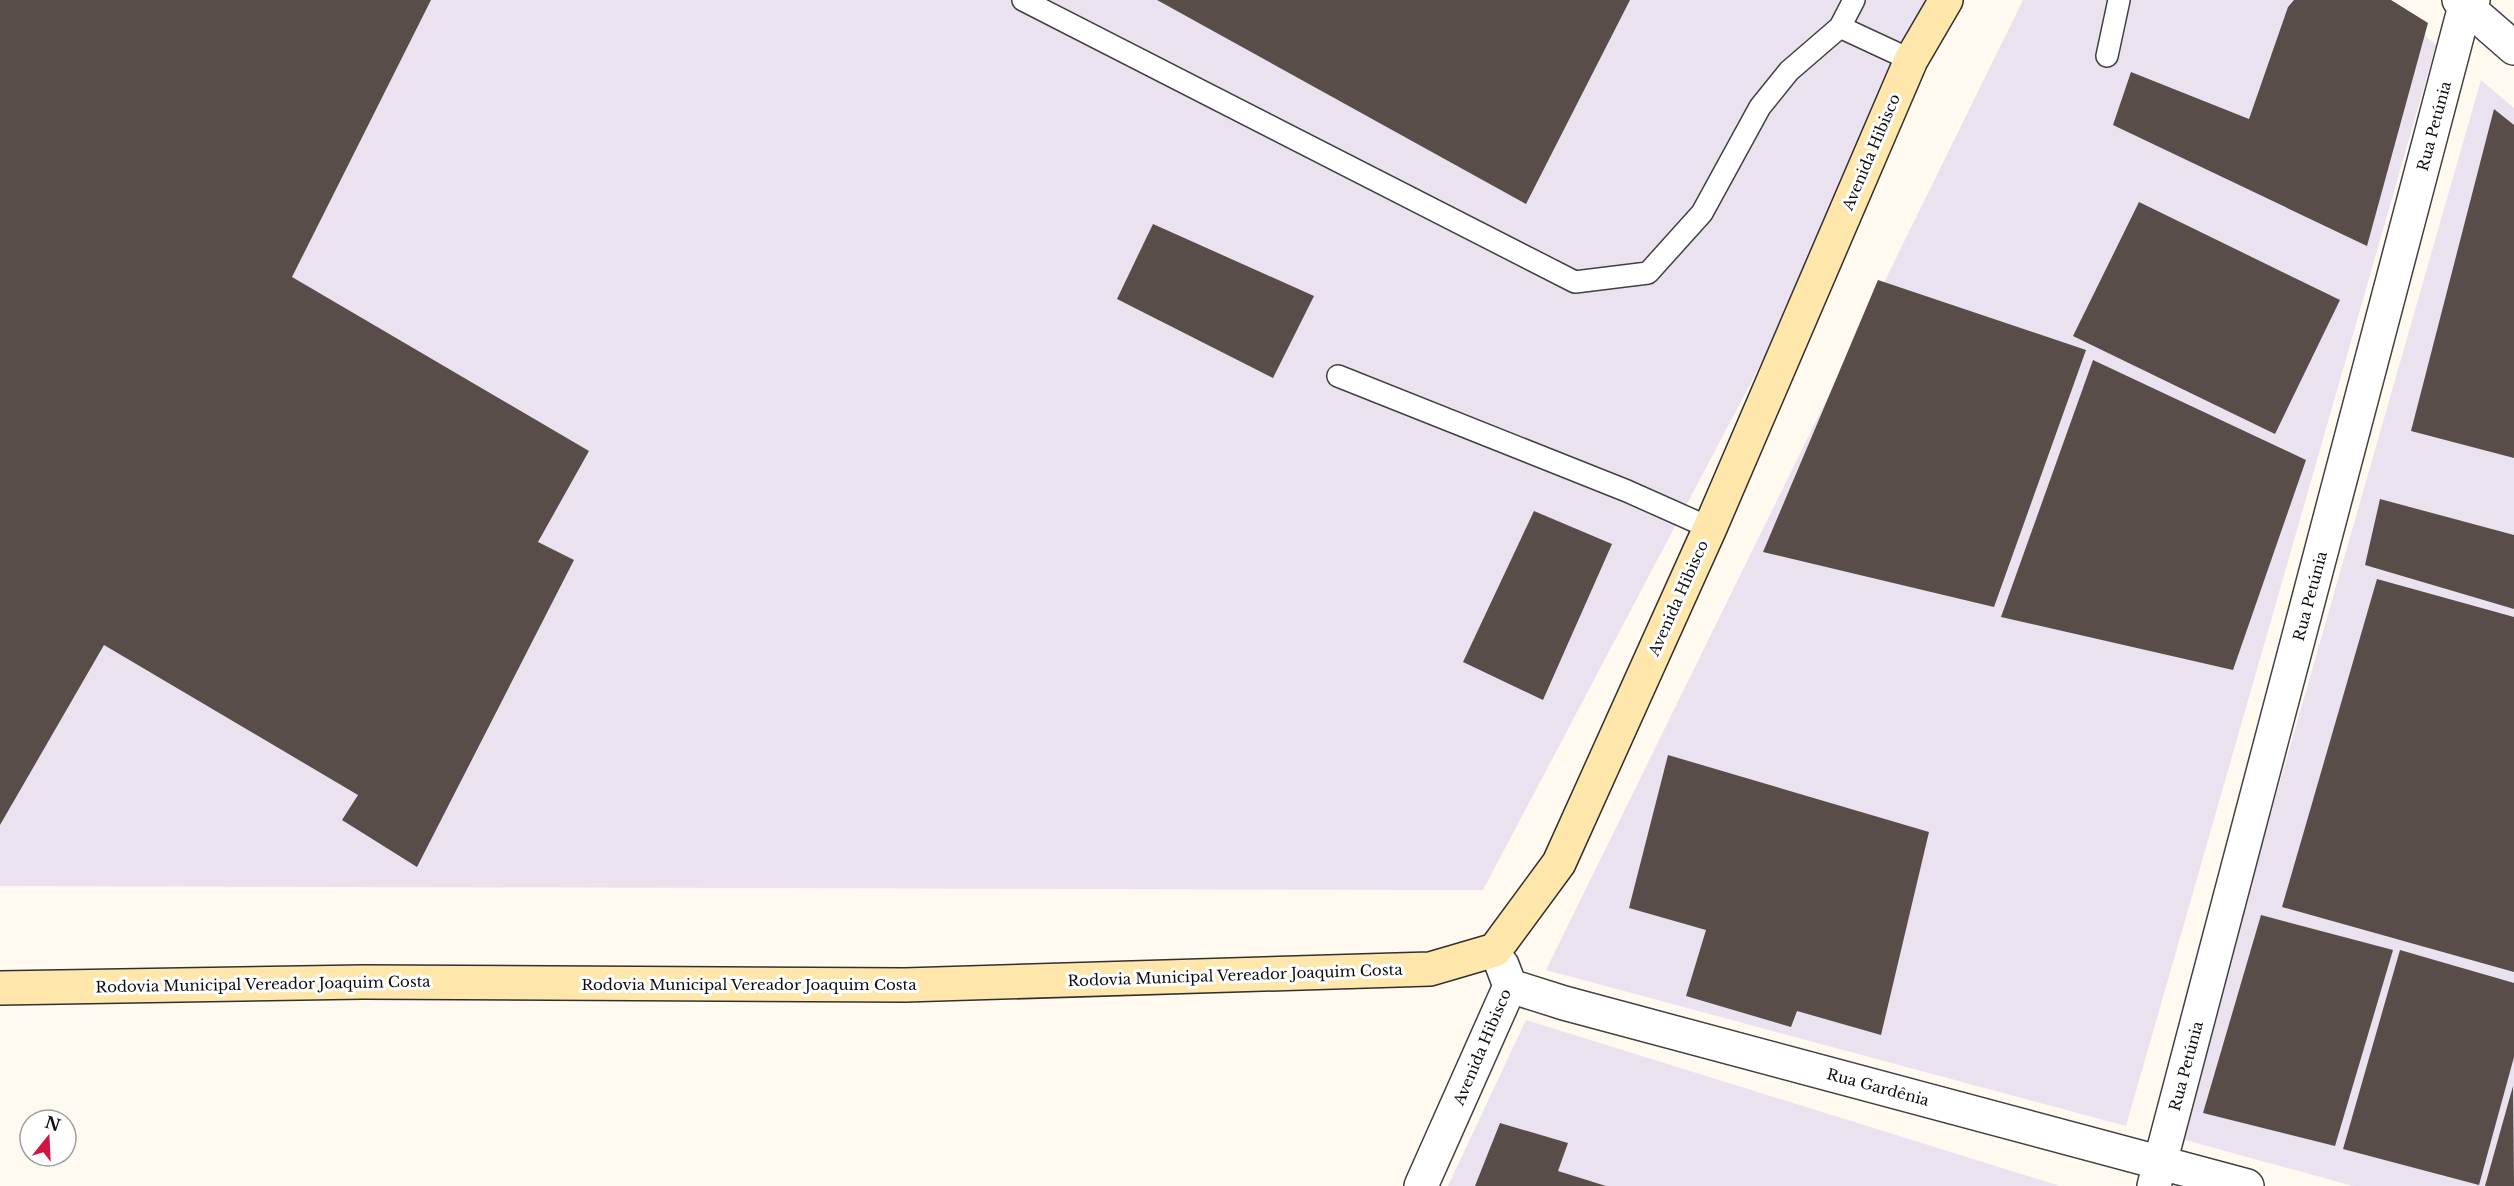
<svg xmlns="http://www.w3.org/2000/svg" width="2514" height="1186" viewBox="0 0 2514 1186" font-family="'Libre Baskerville',serif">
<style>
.industrial{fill:#eae2ee}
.building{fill:#584d49}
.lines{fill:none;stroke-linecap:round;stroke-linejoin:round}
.service-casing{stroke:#414141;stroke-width:24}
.minor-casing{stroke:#414141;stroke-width:36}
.secondary-casing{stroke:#303030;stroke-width:36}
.service{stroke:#fff;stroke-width:21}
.minor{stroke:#fff;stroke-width:33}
.secondary{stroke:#ffe7ab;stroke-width:33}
.labels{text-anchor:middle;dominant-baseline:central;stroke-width:6;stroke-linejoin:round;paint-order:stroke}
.street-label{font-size:15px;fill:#0e0e0e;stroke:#fff}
</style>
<rect width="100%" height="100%" fill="#fff9f0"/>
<g class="industrial">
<path d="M 0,0 L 1953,0 L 1483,890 L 0,886 Z"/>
<path d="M 2023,0 L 2383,0 L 2436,45 L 2126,1126 L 1546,970 Z"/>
<path d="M 2481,80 L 2514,108 L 2514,1186 L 2353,1186 L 2178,1138 Z"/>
<path d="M 1526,1020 L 2060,1186 L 1448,1186 Z"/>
</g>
<g class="building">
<path d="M 0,0 L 431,0 L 292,277 L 589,451 L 538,542 L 574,560 L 417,867 L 342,820 L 358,795 L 104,645 L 0,825 Z"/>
<path d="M 1157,0 L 1630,0 L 1526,204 Z"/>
<path d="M 2294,0 L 2391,0 L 2428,23 L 2367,246 L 2113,125 L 2131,72 L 2249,119 L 2288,7 Z"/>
<path d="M 2494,109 L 2514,125 L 2514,458 L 2411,431 Z"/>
<path d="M 2139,202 L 2340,300 L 2275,434 L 2073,336 Z"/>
<path d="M 1153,224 L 1314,296 L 1273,378 L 1117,299 Z"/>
<path d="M 1878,280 L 2086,350 L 1994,607 L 1763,552 Z"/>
<path d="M 2093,360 L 2306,460 L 2233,670 L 2001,617 Z"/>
<path d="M 2380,499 L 2514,535 L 2514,609 L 2365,565 Z"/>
<path d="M 1534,511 L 1612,544 L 1543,700 L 1463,662 Z"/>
<path d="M 2377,579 L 2514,617 L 2514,972 L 2282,907 Z"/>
<path d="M 1668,755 L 1929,832 L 1881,1035 L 1797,1011 L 1791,1027 L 1686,996 L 1706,930 L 1629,908 Z"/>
<path d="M 2261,915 L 2393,950 L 2335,1146 L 2203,1113 Z"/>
<path d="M 2400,950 L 2514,983 L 2514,1057 L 2479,1185 L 2343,1149 Z"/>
<path d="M 2513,1086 L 2514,1186 L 2485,1186 Z"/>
<path d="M 1500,1123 L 1568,1143 L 1558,1171 L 1606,1186 L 1475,1186 Z"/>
</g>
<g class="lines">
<g class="service-casing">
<g id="service">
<path d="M 1023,0 L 1575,282 L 1648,273 L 1702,213 L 1760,107 L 1789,71 L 1840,27 L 1854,0"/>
<path d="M 1840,27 L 1911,60"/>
<path d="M 2107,56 L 2119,0"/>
<path d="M 1338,376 L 1627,491 L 1710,528"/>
</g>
</g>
<g class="minor-casing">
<g id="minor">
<path d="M 2459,0 L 2514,48"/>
<path d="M 1510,986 L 1564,1003 L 2247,1186"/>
<path d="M 1421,1186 L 1510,986 L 1502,965"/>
<path d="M 2154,1186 L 2465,6 L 2473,0"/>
</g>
</g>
<g class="secondary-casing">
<path id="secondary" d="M 0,988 L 363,982 L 905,985 L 1430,969 L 1495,950 L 1559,863 L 1710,528 L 1911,60 L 1946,0"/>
</g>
<use href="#service" class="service"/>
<use href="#minor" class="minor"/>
<use href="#secondary" class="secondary"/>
</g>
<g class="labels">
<g class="street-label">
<text transform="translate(2434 126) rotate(-75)">Rua Petúnia</text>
<text transform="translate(1871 152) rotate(-67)">Avenida Hibisco</text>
<text transform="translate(2310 596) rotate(-75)">Rua Petúnia</text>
<text transform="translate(1678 598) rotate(-66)">Avenida Hibisco</text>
<text transform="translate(1235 975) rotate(-2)">Rodovia Municipal Vereador Joaquim Costa</text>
<text transform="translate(263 984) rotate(-1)">Rodovia Municipal Vereador Joaquim Costa</text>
<text x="749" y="984">Rodovia Municipal Vereador Joaquim Costa</text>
<text transform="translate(1482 1047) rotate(-67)">Avenida Hibisco</text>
<text transform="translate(2186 1066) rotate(-75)">Rua Petúnia</text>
<text transform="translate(1878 1087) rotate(15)">Rua Gardênia</text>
</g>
</g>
<g transform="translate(48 1138) rotate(18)"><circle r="28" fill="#ffffff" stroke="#9f9f9f" stroke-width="1.5"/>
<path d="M0-4.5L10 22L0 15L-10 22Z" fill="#cf163f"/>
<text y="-9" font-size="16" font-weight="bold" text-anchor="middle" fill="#0e0e0e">N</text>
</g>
</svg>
